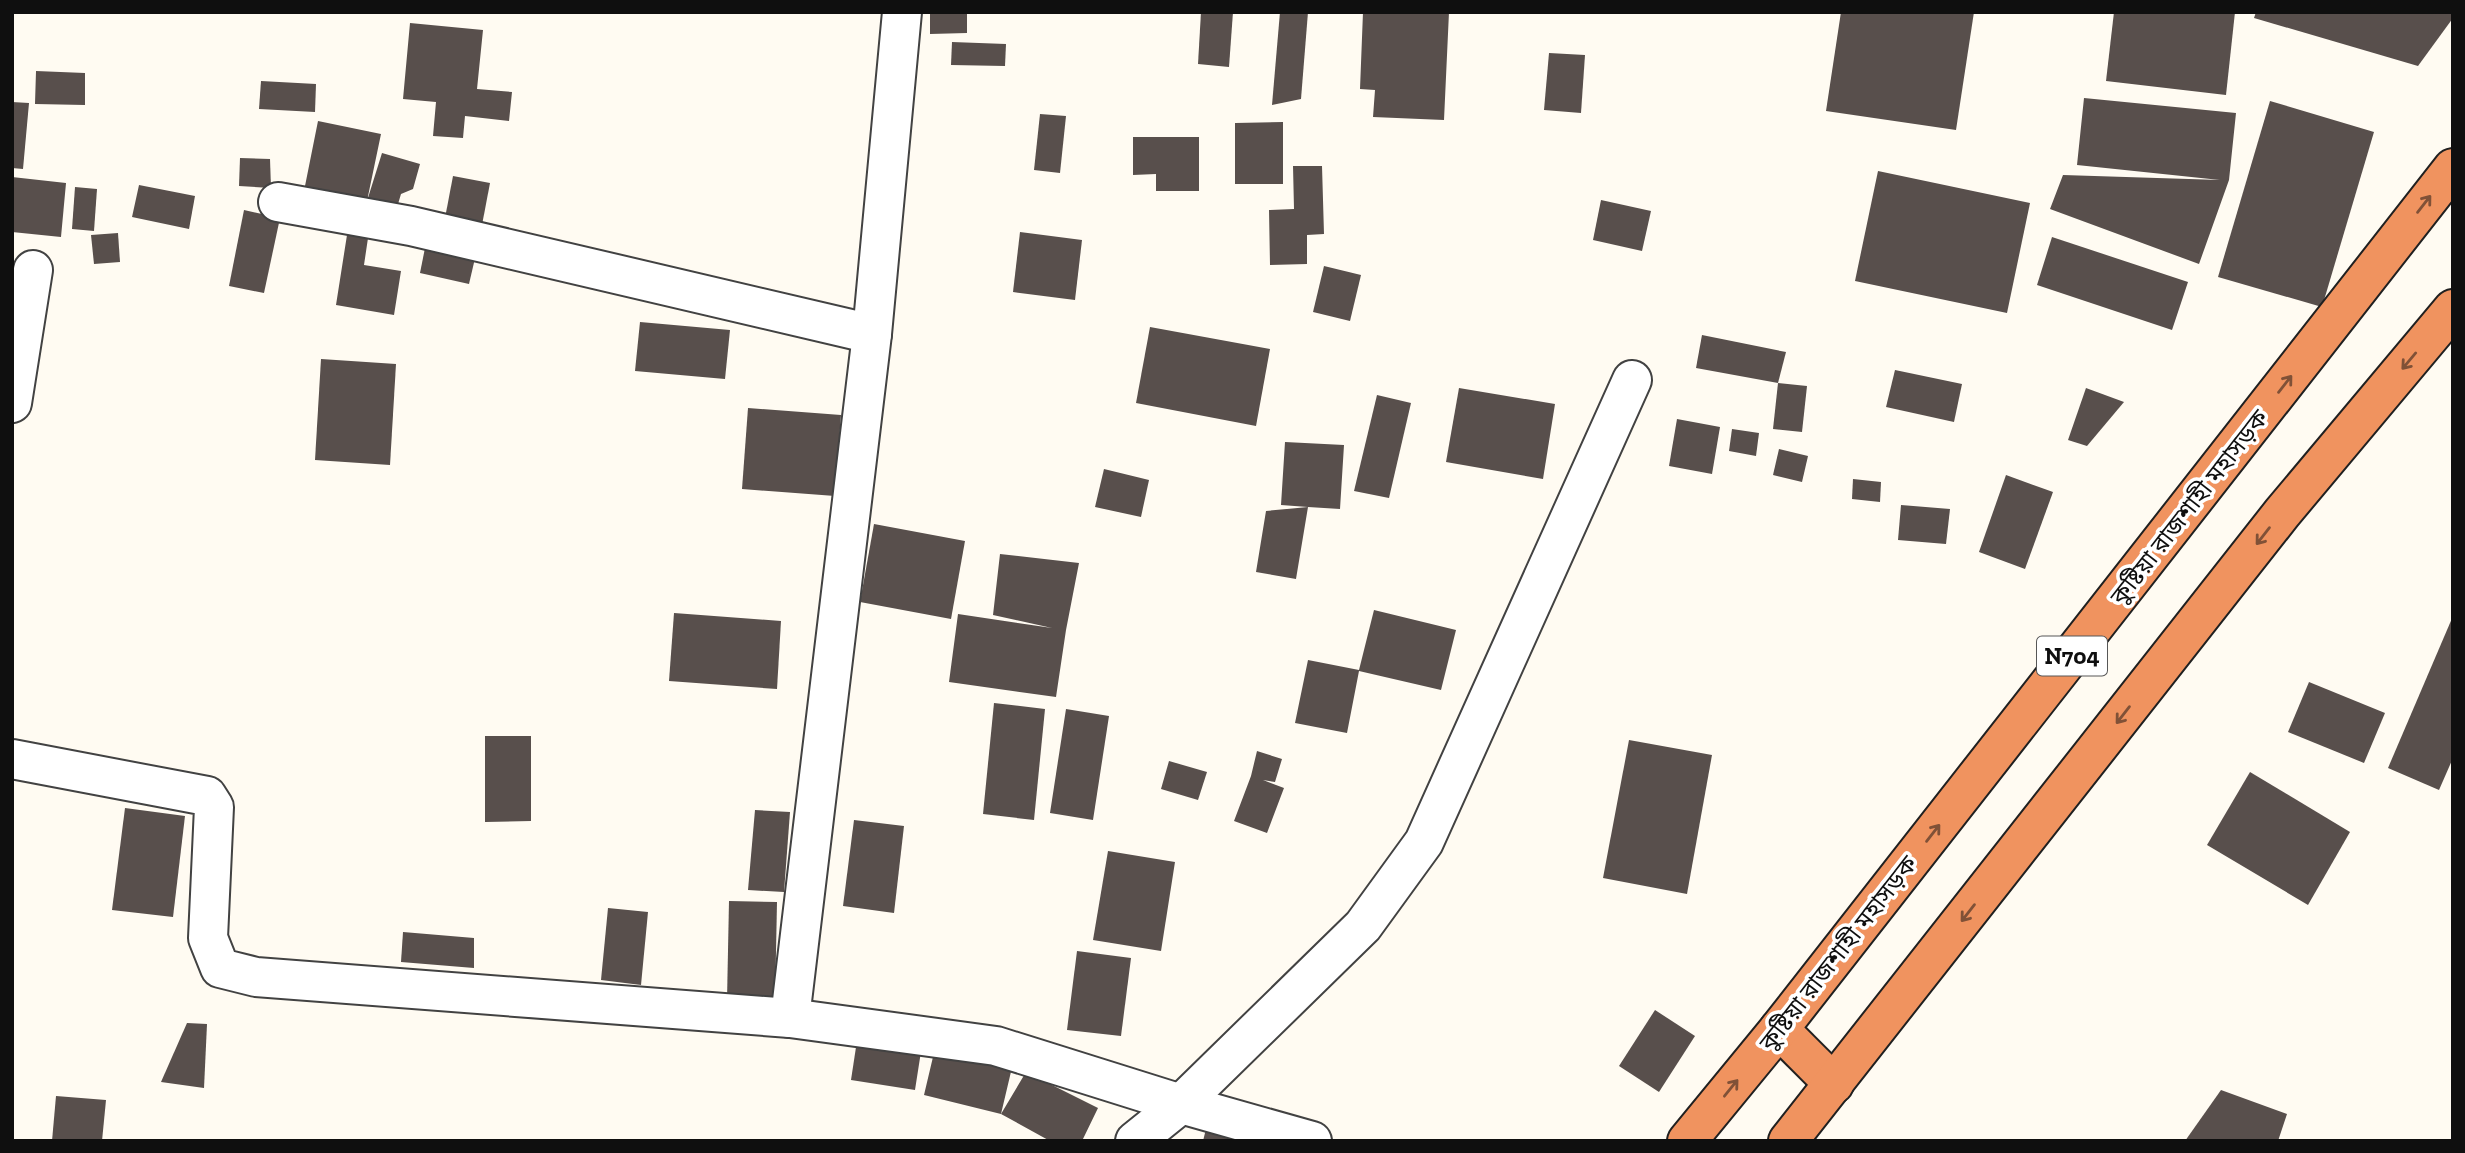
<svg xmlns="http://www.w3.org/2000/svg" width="2465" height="1153" viewBox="0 0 2465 1153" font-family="'Zilla Slab','Noto Sans Bengali',serif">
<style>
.building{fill:#584f4c}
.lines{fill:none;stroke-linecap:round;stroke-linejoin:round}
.minor-casing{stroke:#424242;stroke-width:42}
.highway-casing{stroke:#202020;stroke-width:42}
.minor{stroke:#fff;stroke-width:38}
.highway{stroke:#f0935f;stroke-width:38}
.oneway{stroke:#805137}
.labels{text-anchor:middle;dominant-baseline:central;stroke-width:7;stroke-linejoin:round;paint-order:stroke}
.shield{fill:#fff;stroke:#575757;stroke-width:2}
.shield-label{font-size:23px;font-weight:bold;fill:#0f0f0f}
.street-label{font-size:24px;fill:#0f0f0f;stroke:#fff}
</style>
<rect width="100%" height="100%" fill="#fffbf2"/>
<g class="building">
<path d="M 930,12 L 967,12 L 967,33 L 930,34 Z"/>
<path d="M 1201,12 L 1233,12 L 1229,67 L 1198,64 Z"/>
<path d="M 1280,12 L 1308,12 L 1301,99 L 1272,105 Z"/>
<path d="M 1363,12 L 1449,12 L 1444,120 L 1373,117 L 1375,90 L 1360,89 Z"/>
<path d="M 1841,12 L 1974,12 L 1956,130 L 1826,111 Z"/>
<path d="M 2114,12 L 2235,12 L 2226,95 L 2106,81 Z"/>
<path d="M 2256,12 L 2453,12 L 2453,18 L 2418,66 L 2254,18 Z"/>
<path d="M 410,23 L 483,30 L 477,89 L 512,92 L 509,121 L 465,116 L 463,138 L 433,136 L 436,102 L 403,99 Z"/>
<path d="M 952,42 L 1006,44 L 1005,66 L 951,65 Z"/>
<path d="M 1549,53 L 1585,55 L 1581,113 L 1544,110 Z"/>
<path d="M 36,71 L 85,73 L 85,105 L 35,104 Z"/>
<path d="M 261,81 L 316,84 L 315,112 L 259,109 Z"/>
<path d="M 2084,98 L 2236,113 L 2229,180 L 2199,264 L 2050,209 L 2063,175 L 2220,180 L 2077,165 Z"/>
<path d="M 2270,101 L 2374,132 L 2322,307 L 2218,277 Z"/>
<path d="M 12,102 L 29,103 L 23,169 L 12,168 Z"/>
<path d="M 1040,114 L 1066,116 L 1060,173 L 1034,170 Z"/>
<path d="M 318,121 L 381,134 L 367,201 L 382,153 L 420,164 L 413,189 L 401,194 L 395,214 L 304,191 Z"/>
<path d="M 1283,122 L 1283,184 L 1235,184 L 1235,123 Z"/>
<path d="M 1133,137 L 1199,137 L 1199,191 L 1156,191 L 1156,174 L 1133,175 Z"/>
<path d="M 240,158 L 270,159 L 271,188 L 239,186 Z"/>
<path d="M 1293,166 L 1322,166 L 1324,234 L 1307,235 L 1307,264 L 1270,265 L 1269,210 L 1294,209 Z"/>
<path d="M 1878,171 L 2030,203 L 2007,313 L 1855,281 Z"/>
<path d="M 453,176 L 490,183 L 482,225 L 445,218 Z"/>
<path d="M 12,177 L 66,183 L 61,237 L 12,232 Z"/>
<path d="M 139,185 L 195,196 L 189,229 L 132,217 Z"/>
<path d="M 75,187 L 97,189 L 94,231 L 72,229 Z"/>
<path d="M 1601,200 L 1651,211 L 1642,251 L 1593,240 Z"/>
<path d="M 244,210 L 280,218 L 264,293 L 229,286 Z"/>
<path d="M 1020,232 L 1082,240 L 1075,300 L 1013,292 Z"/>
<path d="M 118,233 L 120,262 L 94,264 L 91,235 Z"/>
<path d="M 347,235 L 368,238 L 364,265 L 401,271 L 394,315 L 336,305 Z"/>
<path d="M 2052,237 L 2188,282 L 2172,330 L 2037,285 Z"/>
<path d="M 426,243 L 476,254 L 469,284 L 420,273 Z"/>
<path d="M 1324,266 L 1361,275 L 1350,321 L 1313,312 Z"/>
<path d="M 640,322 L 730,330 L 725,379 L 635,371 Z"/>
<path d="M 1150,327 L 1270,349 L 1256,426 L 1136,403 Z"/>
<path d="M 1702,335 L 1786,352 L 1778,383 L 1696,368 Z"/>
<path d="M 321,359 L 396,364 L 390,465 L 315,460 Z"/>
<path d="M 1895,370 L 1962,384 L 1954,422 L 1886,407 Z"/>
<path d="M 1778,383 L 1807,386 L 1802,432 L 1773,429 Z"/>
<path d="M 1459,388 L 1555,404 L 1543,479 L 1446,462 Z"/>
<path d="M 2086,388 L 2124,402 L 2087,446 L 2068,440 Z"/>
<path d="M 1377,395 L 1411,403 L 1389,498 L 1354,491 Z"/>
<path d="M 748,408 L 841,415 L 835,496 L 742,489 Z"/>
<path d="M 1677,419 L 1720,427 L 1712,474 L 1669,466 Z"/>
<path d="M 1732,429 L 1759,433 L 1756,456 L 1729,451 Z"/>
<path d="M 1285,442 L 1344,445 L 1340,509 L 1308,507 L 1296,579 L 1256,572 L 1266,511 L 1308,507 L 1281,505 Z"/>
<path d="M 1779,449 L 1808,456 L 1802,482 L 1773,475 Z"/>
<path d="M 1104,469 L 1149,480 L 1141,517 L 1095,507 Z"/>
<path d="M 2006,475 L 2053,492 L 2025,569 L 1979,552 Z"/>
<path d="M 1853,479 L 1881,482 L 1880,502 L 1852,499 Z"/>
<path d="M 1901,505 L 1950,509 L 1946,544 L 1898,540 Z"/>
<path d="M 874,524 L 965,541 L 951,619 L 860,602 Z"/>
<path d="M 1000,554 L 1079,563 L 1066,630 L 1056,697 L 949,682 L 958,614 L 1052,628 L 993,615 Z"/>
<path d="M 1374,610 L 1456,630 L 1441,690 L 1359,671 L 1347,733 L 1295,723 L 1308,660 L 1359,670 Z"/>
<path d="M 674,613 L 781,621 L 777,689 L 669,681 Z"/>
<path d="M 2453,616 L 2453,758 L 2439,790 L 2388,768 Z"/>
<path d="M 2309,682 L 2385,713 L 2364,763 L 2288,732 Z"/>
<path d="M 994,703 L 1045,709 L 1034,820 L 983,814 Z"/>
<path d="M 1066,709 L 1109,716 L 1093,820 L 1050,813 Z"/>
<path d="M 485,736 L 531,736 L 531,821 L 485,822 Z"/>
<path d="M 1629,740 L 1712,755 L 1687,894 L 1603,878 Z"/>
<path d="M 1257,751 L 1282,759 L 1275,782 L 1263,780 L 1284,788 L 1267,833 L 1234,821 L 1251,776 Z"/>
<path d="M 1169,761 L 1207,772 L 1198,800 L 1161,789 Z"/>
<path d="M 2250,772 L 2350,832 L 2308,905 L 2207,845 Z"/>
<path d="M 125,808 L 185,816 L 173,917 L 112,910 Z"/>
<path d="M 755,810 L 790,812 L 784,892 L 748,890 Z"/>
<path d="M 854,820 L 904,826 L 894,913 L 843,906 Z"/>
<path d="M 1108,851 L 1175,862 L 1161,951 L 1093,940 Z"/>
<path d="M 729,901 L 777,902 L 775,1001 L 727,1000 Z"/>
<path d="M 608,908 L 648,912 L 641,985 L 601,980 Z"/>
<path d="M 403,932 L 474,938 L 474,968 L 401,962 Z"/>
<path d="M 1077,951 L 1131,958 L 1121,1036 L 1067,1030 Z"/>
<path d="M 1655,1010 L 1695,1036 L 1659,1092 L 1619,1066 Z"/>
<path d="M 187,1023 L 207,1024 L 204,1088 L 161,1082 Z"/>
<path d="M 858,1034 L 922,1045 L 915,1090 L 851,1080 Z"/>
<path d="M 937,1040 L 1014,1059 L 1001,1114 L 1026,1072 L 1098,1108 L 1082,1141 L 1050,1141 L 1001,1114 L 924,1095 Z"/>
<path d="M 2221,1090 L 2287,1114 L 2278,1141 L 2185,1141 Z"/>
<path d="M 56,1096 L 106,1100 L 102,1141 L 52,1141 Z"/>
<path d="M 1207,1125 L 1271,1141 L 1203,1141 Z"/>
</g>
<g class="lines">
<g class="minor-casing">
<g id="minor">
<path d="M 278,202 L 411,226 L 872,334"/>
<path d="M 12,403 L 33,270"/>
<path d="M 12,759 L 207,796 L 214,807 L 208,938 L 220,968 L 256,977 L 790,1018 L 996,1046 L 1181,1104 L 1312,1141"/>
<path d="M 790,1018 L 872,334 L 902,12"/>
<path d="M 1135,1141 L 1181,1104 L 1363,926 L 1424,842 L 1632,380"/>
</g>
</g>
<g class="highway-casing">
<g id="highway">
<path d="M 1779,1029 L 1834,1084"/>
<path d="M 1687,1141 L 1779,1029 L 2453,168"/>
<path d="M 1788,1141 L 2282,513 L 2453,309"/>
</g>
</g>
<use href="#minor" class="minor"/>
<use href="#highway" class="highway"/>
</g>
<defs><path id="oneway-shaft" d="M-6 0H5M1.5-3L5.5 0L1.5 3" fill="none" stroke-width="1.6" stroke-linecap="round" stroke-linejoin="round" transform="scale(1.75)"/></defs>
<g class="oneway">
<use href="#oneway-shaft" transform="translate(2424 204) rotate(-52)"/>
<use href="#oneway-shaft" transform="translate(2409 361) rotate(130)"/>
<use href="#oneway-shaft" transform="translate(2285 384) rotate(-52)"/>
<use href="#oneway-shaft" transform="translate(2263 536) rotate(128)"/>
<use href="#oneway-shaft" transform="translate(2123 715) rotate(128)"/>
<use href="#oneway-shaft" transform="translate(1933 833) rotate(-52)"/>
<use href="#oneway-shaft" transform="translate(1968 913) rotate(128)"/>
<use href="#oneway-shaft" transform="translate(1731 1088) rotate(-51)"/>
</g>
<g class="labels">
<rect class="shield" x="2037" y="636.5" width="70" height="39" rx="5"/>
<g class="shield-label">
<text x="2072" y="656">N704</text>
</g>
<g class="street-label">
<text transform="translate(2189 507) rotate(-52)">কুষ্টিয়া রাজশাহী মহাসড়ক</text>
<text transform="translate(1838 953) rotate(-52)">কুষ্টিয়া রাজশাহী মহাসড়ক</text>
</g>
</g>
<rect width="2465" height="1153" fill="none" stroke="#0f0f0f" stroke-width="28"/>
</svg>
